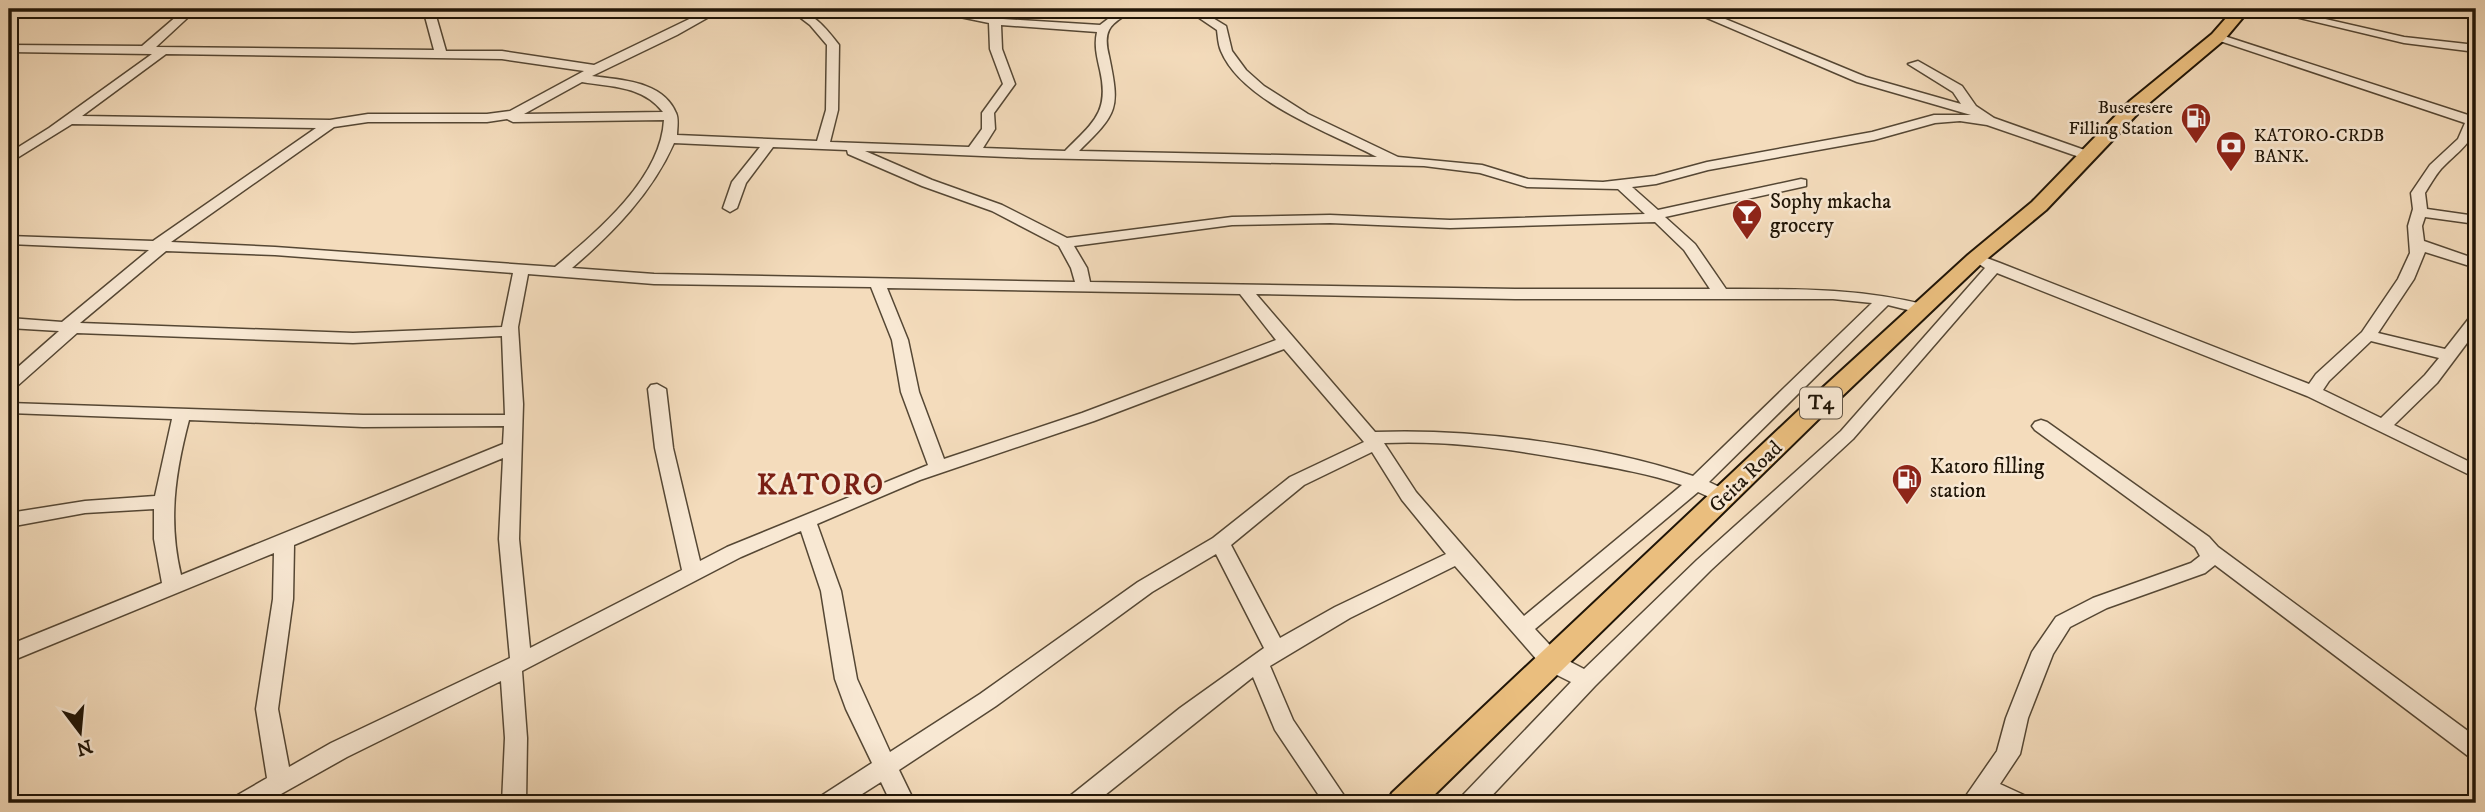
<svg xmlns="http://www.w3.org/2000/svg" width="2485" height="812" viewBox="0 0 2485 812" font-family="'IM FELL DW Pica',serif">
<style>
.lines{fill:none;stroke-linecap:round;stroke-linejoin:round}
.minor-casing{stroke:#554734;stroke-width:3}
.highway-casing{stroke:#201507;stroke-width:4}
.minor{fill:#f8e8d3;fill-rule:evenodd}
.highway{fill:#eabe7e;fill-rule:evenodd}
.labels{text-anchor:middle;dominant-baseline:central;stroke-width:5;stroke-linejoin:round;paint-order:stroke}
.far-poi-label{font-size:18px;fill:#201507;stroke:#f8e8d3;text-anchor:end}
.shield{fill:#f8e8d3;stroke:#615444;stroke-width:2}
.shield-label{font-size:19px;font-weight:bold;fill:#201507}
.poi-label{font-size:21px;fill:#201507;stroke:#f8e8d3;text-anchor:start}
.street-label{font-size:21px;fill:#201507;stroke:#f8e8d3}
.district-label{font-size:28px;font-weight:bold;letter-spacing:2px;fill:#7a1f14;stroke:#f8e8d3}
</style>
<rect width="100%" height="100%" fill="#f4dcbc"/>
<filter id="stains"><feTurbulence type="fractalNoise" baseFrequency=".00286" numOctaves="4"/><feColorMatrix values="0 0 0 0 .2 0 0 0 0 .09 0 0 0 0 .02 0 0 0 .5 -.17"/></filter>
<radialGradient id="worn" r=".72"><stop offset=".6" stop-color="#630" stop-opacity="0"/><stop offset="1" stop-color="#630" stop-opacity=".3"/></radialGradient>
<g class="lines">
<g class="minor-casing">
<g id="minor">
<path d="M 185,9 L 197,9 L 156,47 L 434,50 L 423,9 L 434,9 L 446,51 L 502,51 L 594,65 L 710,9 L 723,9 L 677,35 L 592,76 C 621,80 663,81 676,113 C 679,119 677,129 677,135 L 817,141 L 826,110 L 827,45 L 810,25 L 789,9 C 811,9 826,28 839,45 L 838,110 L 830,142 L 969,147 L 982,129 L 982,113 L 1003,84 L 990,49 L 989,23 L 960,17 L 942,9 L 957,9 L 1003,19 L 1100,25 L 1121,9 L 1133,9 C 1127,16 1114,20 1109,30 C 1105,38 1107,48 1109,56 C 1120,109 1118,113 1079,151 L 1377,157 C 1331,133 1242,102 1221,51 C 1218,44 1218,37 1217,30 L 1186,9 L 1198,9 L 1226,26 L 1232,51 L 1246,70 L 1264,86 L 1308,114 L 1398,157 L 1482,165 L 1528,179 L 1603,182 L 1655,176 L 1707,162 L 1872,132 L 1934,115 L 1971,115 L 1857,82 L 1686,9 L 1701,9 L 1866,77 L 1961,104 L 1953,92 L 1908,64 L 1918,61 L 1962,86 L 1976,106 L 1994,118 L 2093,153 L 2093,159 L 2088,160 L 1987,125 L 1960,121 L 1935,123 L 1874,140 L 1708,170 L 1656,184 L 1632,187 L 1658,210 L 1801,179 L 1806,180 L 1806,186 L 1665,217 L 1695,244 L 1726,289 C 1798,289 1859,288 1930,306 L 1932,309 L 1924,314 L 1888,305 L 1709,482 L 1732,493 L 1734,497 L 1732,501 L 1718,501 L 1698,492 L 1535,629 L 1561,657 L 1584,669 L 1697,560 L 1841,431 L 1985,268 L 1976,262 L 1979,259 L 1984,257 L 2000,263 L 2309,384 L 2316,374 L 2362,332 L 2398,279 L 2410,253 L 2408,226 L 2413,209 L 2411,193 L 2430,165 L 2458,139 L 2465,123 L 2214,39 L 2212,37 L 2218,34 L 2468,115 L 2471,109 L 2476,108 C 2476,144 2463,146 2441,169 C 2435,176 2430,185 2425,193 L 2427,209 L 2476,216 L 2476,224 L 2425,217 L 2422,226 L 2424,241 L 2476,259 L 2476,268 L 2425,252 L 2414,279 L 2378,333 L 2445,349 L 2470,317 L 2476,315 L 2476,331 L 2437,383 L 2394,425 L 2476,465 L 2476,478 L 2307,396 L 1997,273 L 1853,439 L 1711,570 L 1595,686 L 1485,803 L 1458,803 L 1462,796 L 1571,682 L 1545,669 L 1455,566 L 1350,618 L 1270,666 L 1293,720 L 1349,803 L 1324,803 L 1275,730 L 1253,677 L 1095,803 L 1066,803 L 1070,796 L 1180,708 L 1264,648 L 1216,554 L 1152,592 L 996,706 L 899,770 L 915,803 L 891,803 L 881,782 L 848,803 L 817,803 L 821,796 L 872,763 L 846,709 L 835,679 L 821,591 L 801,531 L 741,557 L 522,671 L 527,738 L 526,803 L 502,803 L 505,738 L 501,681 L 347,757 L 265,803 L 232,803 L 236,796 L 267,778 L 256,709 L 273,599 L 274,553 L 9,662 L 9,645 L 162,583 L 154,539 L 154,509 L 85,513 L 9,527 L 9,513 L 85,501 L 155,496 L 172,419 L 9,413 L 9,403 L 363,415 L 505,415 L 502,336 L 353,343 L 77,333 L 15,388 L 9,389 L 9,375 L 59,331 L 9,328 L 9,318 L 62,322 L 149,250 L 9,244 L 9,236 L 153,241 L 316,128 L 72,124 L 9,163 L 9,153 L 49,128 L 152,54 L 9,52 L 9,45 L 142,46 ZM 1001,25 L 1097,32 C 1094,45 1097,57 1100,70 C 1110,113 1092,123 1065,151 L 983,148 L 995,129 L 994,113 L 1015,84 L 1002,49 ZM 166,54 L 502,59 L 584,71 L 510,111 L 487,114 L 368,114 L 330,120 L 82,116 ZM 582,82 C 612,87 643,86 663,112 L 524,114 ZM 507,119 L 513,122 L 664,120 C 661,178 599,230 555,267 L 275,247 L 171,242 L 334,127 L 368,122 L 487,122 ZM 674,143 L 760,147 L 732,182 L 723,208 L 730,212 L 737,208 L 746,183 L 773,147 L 847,150 L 848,154 L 922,186 L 992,211 L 1059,246 L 1071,268 L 1075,282 L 654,274 L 572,268 C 613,233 652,193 674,143 ZM 865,151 L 1031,158 L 1424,166 L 1480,173 L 1527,187 L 1618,189 L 1645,214 L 1450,220 L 1330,215 L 1232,217 L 1067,238 L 1002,205 L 932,180 ZM 1655,222 L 1684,250 L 1710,289 L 1515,289 L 1090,282 L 1087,268 L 1074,246 L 1232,225 L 1330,223 L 1450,228 ZM 166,251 L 275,255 L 513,273 L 502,327 L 353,333 L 80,323 ZM 528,274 L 654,284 L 871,287 L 892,340 L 901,392 L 928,465 L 727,547 L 700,561 L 673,448 L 666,389 L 657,384 L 651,385 L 648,389 L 655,448 L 682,570 L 530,648 L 519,539 L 523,404 L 518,327 ZM 887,288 L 1240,294 L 1276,340 L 1082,413 L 944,459 L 919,392 L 908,340 ZM 1256,294 L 1515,299 L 1833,299 L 1872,303 L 1693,476 C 1601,445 1473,428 1375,432 ZM 2371,341 L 2439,358 L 2425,375 L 2381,418 L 2323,390 L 2329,381 ZM 1284,349 L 1364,442 L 1290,477 L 1213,538 L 1138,582 L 980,694 L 890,752 L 857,679 L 841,591 L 817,524 L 920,480 L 1094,421 ZM 189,420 L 363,427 L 504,426 L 503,444 L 181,575 C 168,521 175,473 189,420 ZM 1384,443 C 1451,440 1517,450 1582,462 C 1616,468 1650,474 1682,485 L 1524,616 L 1416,492 ZM 1372,452 L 1402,500 L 1446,554 L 1335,607 L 1280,638 L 1231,545 L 1304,485 ZM 503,458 L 499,539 L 510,658 L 331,743 L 289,767 L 278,709 L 293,599 L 294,545 Z"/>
<path d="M 2262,9 L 2282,9 L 2404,37 L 2476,45 L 2476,52 L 2404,43 Z"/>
<path d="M 2041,420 L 2047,422 L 2209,537 L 2218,547 L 2476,737 L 2476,758 L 2468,756 L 2215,565 L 2205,573 L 2107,608 L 2070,627 L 2053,654 L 2028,718 L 2020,754 L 2000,784 L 2026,796 L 2030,803 L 1995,803 L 1988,800 L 1986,803 L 1961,803 L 1997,751 L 2006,718 L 2032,652 L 2056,617 L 2093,598 L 2191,563 L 2200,556 L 2195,547 L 2035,430 L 2032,426 L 2035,422 Z"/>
</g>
</g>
<g class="highway-casing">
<path id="highway" d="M 2234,9 L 2250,9 L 2224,40 L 2142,109 L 2046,210 L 1982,263 L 1836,402 L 1426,803 L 1387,803 L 1392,793 L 1818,392 L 1968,255 L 2032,202 L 2130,101 L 2212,34 Z"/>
</g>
<use href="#minor" class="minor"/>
<use href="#highway" class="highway"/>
</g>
<defs>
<g id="fuel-pin" transform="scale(1.575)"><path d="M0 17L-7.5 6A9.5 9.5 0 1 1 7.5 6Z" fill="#8f2418" stroke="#f8e8d3"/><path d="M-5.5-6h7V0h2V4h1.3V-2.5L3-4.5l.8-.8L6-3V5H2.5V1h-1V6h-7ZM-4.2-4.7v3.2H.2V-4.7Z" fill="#fff"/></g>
<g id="bank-pin" transform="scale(1.575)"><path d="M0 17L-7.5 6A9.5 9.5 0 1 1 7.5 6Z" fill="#8f2418" stroke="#f8e8d3"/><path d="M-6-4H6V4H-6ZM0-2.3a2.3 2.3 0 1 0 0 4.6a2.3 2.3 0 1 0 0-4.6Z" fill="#fff"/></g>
<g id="bar-pin" transform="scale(1.575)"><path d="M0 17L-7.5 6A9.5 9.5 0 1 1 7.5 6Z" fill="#8f2418" stroke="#f8e8d3"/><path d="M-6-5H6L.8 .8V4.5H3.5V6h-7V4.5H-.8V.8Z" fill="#fff"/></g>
</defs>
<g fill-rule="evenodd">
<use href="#fuel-pin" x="2196" y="118"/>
<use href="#bank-pin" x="2231" y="146"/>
<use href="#bar-pin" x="1747" y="214"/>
<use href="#fuel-pin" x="1907" y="479"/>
</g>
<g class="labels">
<g class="far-poi-label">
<text x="2173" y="108">Buseresere<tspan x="2173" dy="21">Filling Station</tspan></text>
<text x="2254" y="136" text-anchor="start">KATORO-CRDB<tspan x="2254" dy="21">BANK.</tspan></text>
</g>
<rect class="shield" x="1800" y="387.5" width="42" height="31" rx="5"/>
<g class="shield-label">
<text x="1821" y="403">T4</text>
</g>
<g class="poi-label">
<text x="1770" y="202">Sophy mkacha<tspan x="1770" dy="24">grocery</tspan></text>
<text x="1930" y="467">Katoro filling<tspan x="1930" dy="24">station</tspan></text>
</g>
<g class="street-label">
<text transform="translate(1746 477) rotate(-44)">Geita Road</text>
</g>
<g class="district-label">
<text x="821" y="485">KATORO</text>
</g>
</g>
<rect width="2485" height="812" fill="none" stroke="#f4dcbc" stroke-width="35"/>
<rect x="10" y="10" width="2464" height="791" fill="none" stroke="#201507" stroke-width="3.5"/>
<rect x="18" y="18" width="2450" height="777" fill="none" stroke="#201507" stroke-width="2"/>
<g transform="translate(80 732) rotate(164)" stroke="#f8e8d3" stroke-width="5" paint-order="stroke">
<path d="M0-5L12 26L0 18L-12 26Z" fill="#201507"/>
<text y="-10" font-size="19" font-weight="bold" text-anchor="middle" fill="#201507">N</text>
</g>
<rect width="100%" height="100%" filter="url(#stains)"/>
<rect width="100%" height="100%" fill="url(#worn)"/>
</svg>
